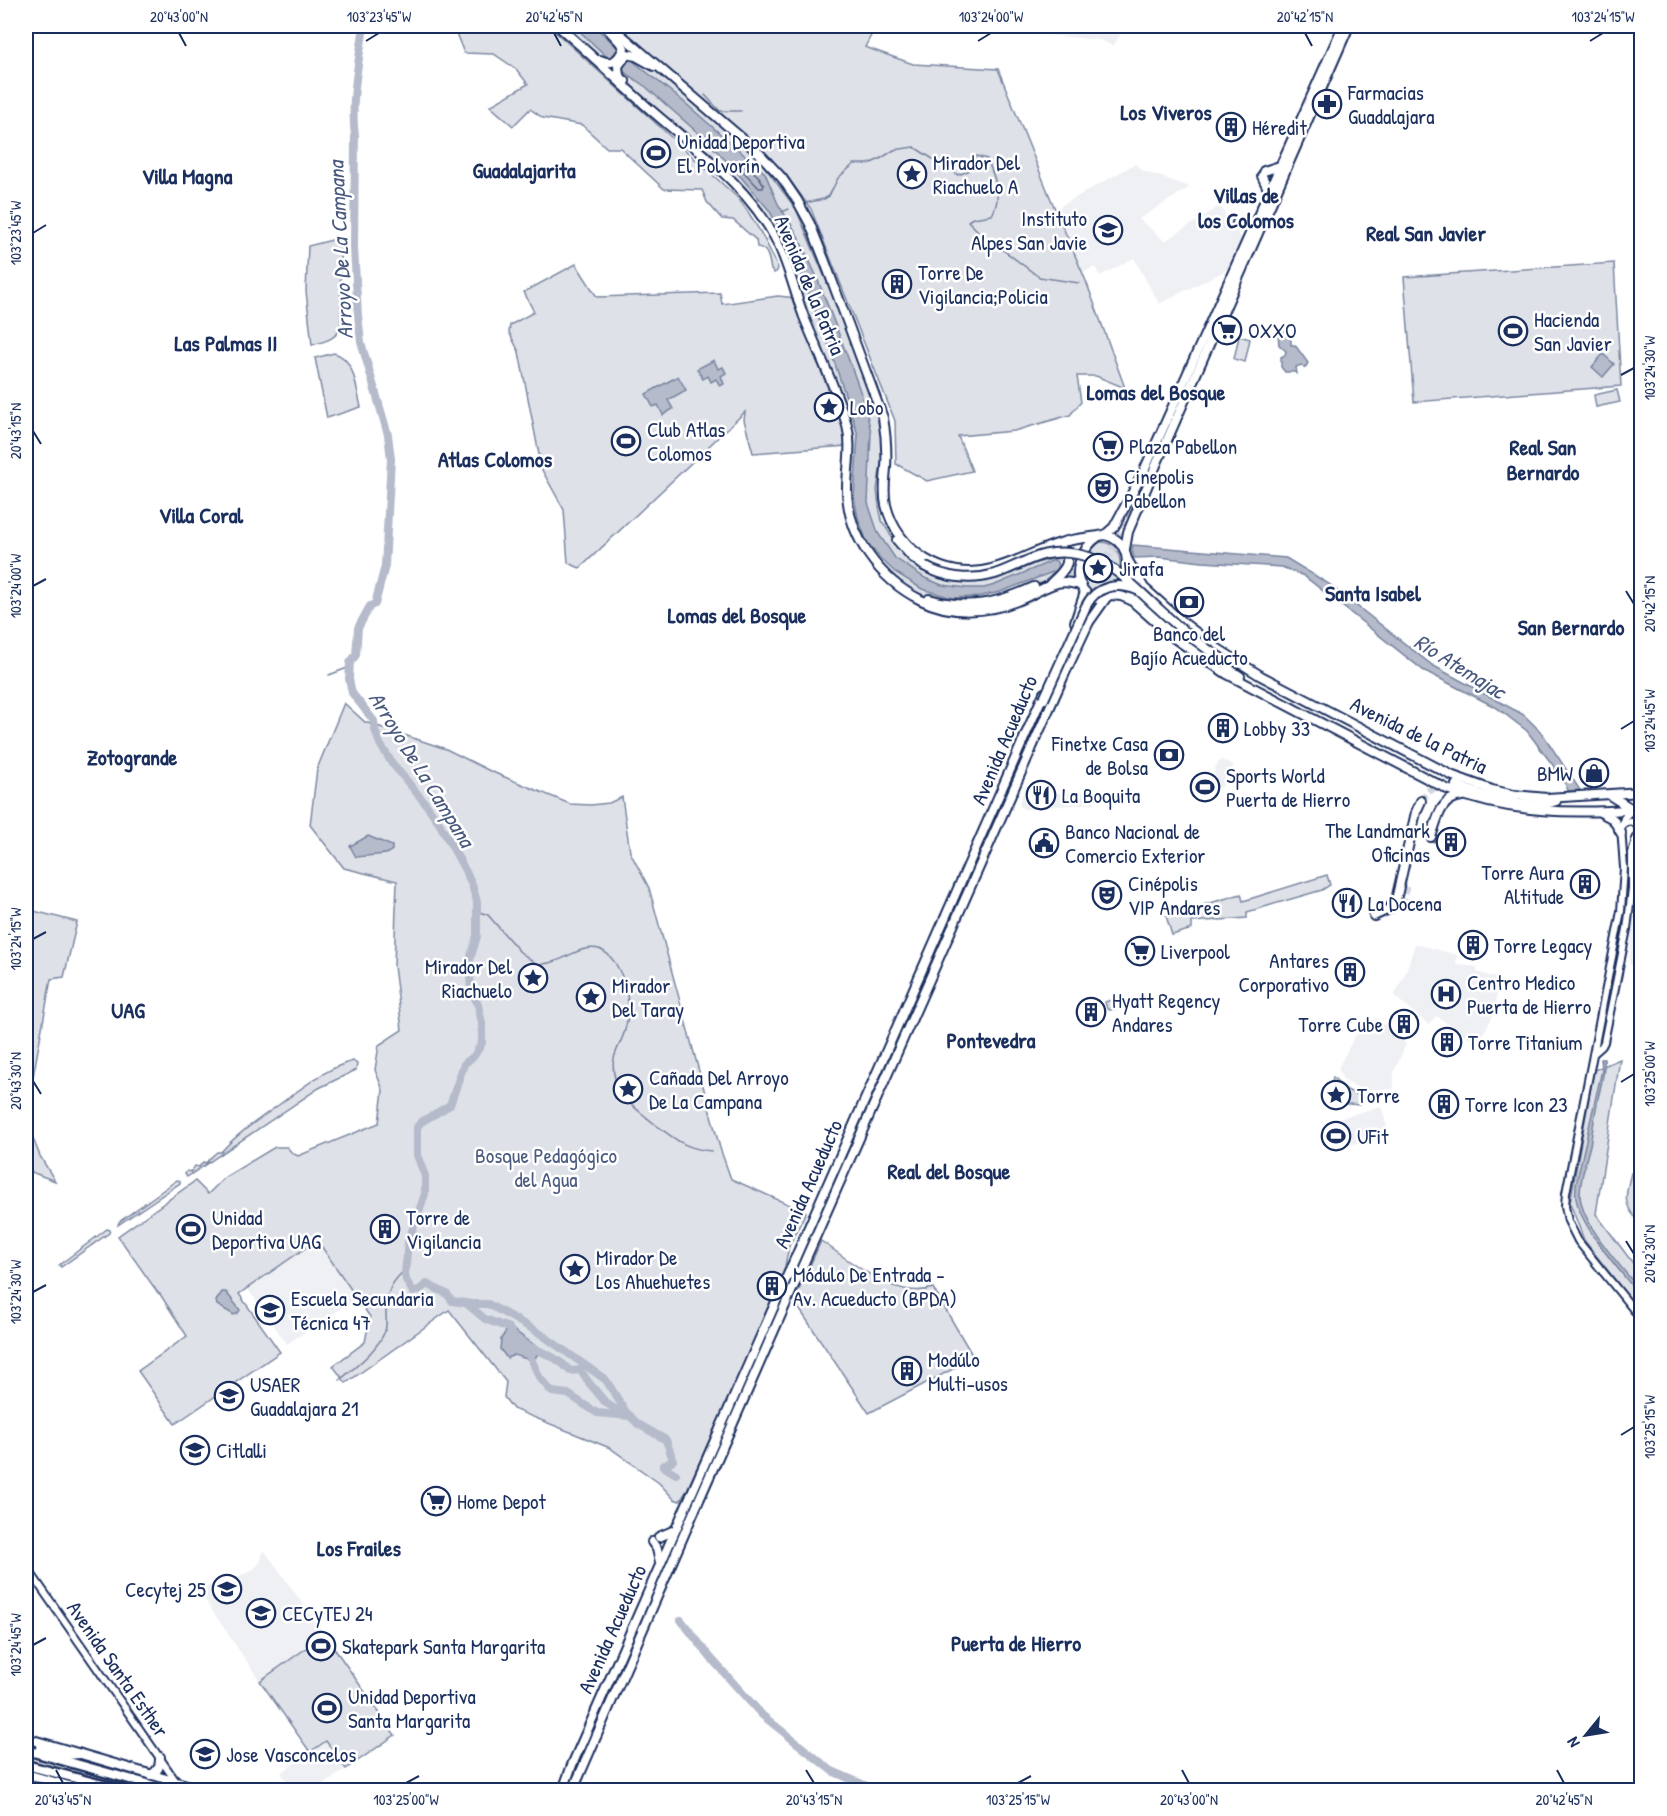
<svg xmlns="http://www.w3.org/2000/svg" width="1667" height="1816" viewBox="0 0 1667 1816" font-family="'Patrick Hand',sans-serif">
<style>
.built{fill:#eff0f4}
.green{fill:#dee1e7;stroke:#7c88a2;stroke-width:1.5}
.water{fill:#b5bbca;stroke:#77839f;stroke-width:1.5}
.lines{fill:none;stroke-linecap:round;stroke-linejoin:round}
.shore{stroke:#596789;stroke-width:1.5}
.stream{stroke:#77839f;stroke-width:1.5}
.river{stroke:#b5bbca;stroke-width:8}
.major-tunnel{stroke:#d1d5df;stroke-width:8;stroke-dasharray:8 4;stroke-linecap:butt}
.minor-casing{stroke:#1b2f5e;stroke-width:10}
.major-casing{stroke:#1b2f5e;stroke-width:12}
.highway-casing{stroke:#1b2f5e;stroke-width:13}
.minor{stroke:#fff;stroke-width:6}
.major{stroke:#fff;stroke-width:8}
.highway{stroke:#fff;stroke-width:8}
.major-bridge-casing{stroke:#1b2f5e;stroke-width:12;stroke-linecap:butt}
.major-bridge{stroke:#fff;stroke-width:8}
.ticks{fill:none;stroke:#1b2f5e;stroke-width:2}
.labels{text-anchor:middle;dominant-baseline:central;stroke-width:5;stroke-linejoin:round;paint-order:stroke}
.poi-label{font-size:21px;fill:#1b2f5e;stroke:#fff;text-anchor:start}
.street-label{font-size:21px;fill:#1b2f5e;stroke:#fff}
.park-label{font-size:21px;fill:#4c5c80;stroke:#fff}
.neighbourhood-label{font-size:22px;font-weight:bold;fill:#1b2f5e;stroke:#fff}
.water-label{font-size:22px;font-style:italic;fill:#49597e;stroke:#fff}
.neatline{fill:none;stroke:#1b2f5e;stroke-width:2}
.ticks-label{font-size:15px;text-anchor:middle;fill:#1b2f5e}
</style>
<rect width="100%" height="100%" fill="#fff"/>
<filter id="ink" filterUnits="userSpaceOnUse"><feTurbulence type="fractalNoise" baseFrequency=".0167" numOctaves="2"/><feDisplacementMap in="SourceGraphic" scale="12" xChannelSelector="R" yChannelSelector="G"/><feConvolveMatrix kernelMatrix="1 2 1 2 8 2 1 2 1" color-interpolation-filters="sRGB"/></filter>
<g filter="url(#ink)">
<g class="built">
<path d="M 999,26 L 1126,26 L 1113,46 L 1100,40 L 1000,31 Z"/>
<path d="M 1135,164 L 1141,170 L 1190,187 L 1139,219 L 1165,241 L 1220,206 L 1242,240 L 1228,269 L 1159,304 L 1134,258 L 1100,276 L 1095,267 L 1082,273 L 1055,209 Z"/>
<path d="M 1221,760 L 1234,765 L 1223,782 L 1222,787 L 1216,788 L 1214,773 L 1215,767 Z"/>
<path d="M 1026,785 L 1039,785 L 1040,794 L 1094,791 L 1095,803 L 1024,809 L 1020,807 L 1019,803 Z"/>
<path d="M 1641,851 L 1641,981 L 1629,963 L 1636,888 L 1635,859 Z"/>
<path d="M 1415,944 L 1457,955 L 1456,965 L 1478,967 L 1477,972 L 1499,979 L 1496,1002 L 1492,1018 L 1478,1043 L 1436,1016 L 1429,1025 L 1394,996 L 1405,974 Z"/>
<path d="M 1377,1018 L 1406,1044 L 1394,1072 L 1394,1089 L 1360,1089 L 1343,1080 L 1338,1068 L 1355,1036 Z"/>
<path d="M 1381,1106 L 1387,1127 L 1358,1143 L 1325,1147 L 1328,1128 L 1338,1119 Z"/>
<path d="M 317,1240 L 357,1298 L 287,1344 L 247,1288 Z"/>
<path d="M 265,1551 L 325,1635 L 260,1681 L 198,1590 L 250,1572 L 257,1566 L 261,1560 L 262,1552 Z"/>
<path d="M 326,1740 L 346,1769 L 316,1790 L 293,1790 L 281,1773 Z"/>
</g>
<g class="green">
<path d="M 453,26 L 549,26 L 738,198 C 755,220 767,242 778,268 L 777,271 L 774,273 L 771,270 C 769,261 769,248 757,247 L 756,240 L 733,220 L 722,219 L 707,202 L 702,190 L 664,189 L 620,148 L 607,148 L 582,125 L 543,118 L 530,109 L 513,126 L 490,106 L 528,84 L 516,69 L 494,54 L 464,53 Z"/>
<path d="M 561,26 L 607,26 L 755,154 L 796,209 L 839,311 L 880,419 L 884,444 L 877,490 L 879,506 L 882,521 L 901,552 L 914,562 L 945,578 L 965,582 L 989,580 L 1010,574 L 1036,563 L 1053,559 L 1063,558 L 1063,567 L 1048,583 L 1035,590 L 1014,593 L 984,602 L 931,599 L 902,589 L 885,575 L 858,532 L 848,493 L 852,440 L 765,216 L 612,68 L 588,49 Z"/>
<path d="M 617,26 L 876,26 L 865,47 L 913,64 L 998,69 L 1050,197 L 1086,281 L 1125,388 L 1096,376 L 1077,376 L 1081,402 L 1070,415 L 1014,431 L 958,436 L 972,471 L 927,481 L 896,464 L 895,421 L 811,209 L 784,172 L 760,148 Z"/>
<path d="M 1031,26 L 1064,26 L 1066,30 L 1062,33 L 1056,31 L 1031,28 Z"/>
<path d="M 340,238 L 341,324 C 338,339 326,341 312,345 L 306,291 L 308,246 Z"/>
<path d="M 1614,263 L 1621,386 L 1414,402 L 1404,277 Z"/>
<path d="M 576,264 L 597,297 L 720,293 L 722,304 L 778,296 L 796,298 L 841,418 L 847,446 L 753,453 L 744,420 L 745,412 L 580,568 L 568,563 L 564,510 L 542,470 L 519,352 L 509,332 L 510,325 L 534,312 L 524,292 Z"/>
<path d="M 1239,336 L 1250,339 L 1245,362 L 1234,359 Z"/>
<path d="M 334,353 C 355,358 356,389 361,407 L 327,418 L 315,358 Z"/>
<path d="M 1617,390 L 1620,402 L 1596,407 L 1594,395 Z"/>
<path d="M 1100,542 C 1117,542 1123,558 1119,574 C 1118,578 1114,583 1112,587 L 1093,593 C 1075,579 1083,554 1100,542 Z"/>
<path d="M 344,703 L 365,722 L 446,749 L 490,771 L 570,804 L 591,805 L 609,803 L 622,797 L 630,852 L 649,888 L 720,1148 L 731,1179 L 806,1212 L 789,1246 L 783,1276 L 686,1492 L 680,1501 L 674,1499 L 659,1483 L 610,1448 L 513,1409 L 504,1397 L 506,1382 L 449,1310 L 346,1383 L 333,1366 L 365,1342 L 370,1317 L 317,1240 L 239,1294 L 280,1352 L 175,1424 L 138,1371 L 187,1336 L 160,1294 L 158,1293 L 118,1236 L 195,1181 L 208,1194 L 225,1177 L 275,1147 L 287,1147 L 292,1153 L 298,1156 L 379,1123 L 383,1090 L 375,1070 L 379,1045 L 402,1030 L 394,966 L 397,881 L 344,868 L 310,825 L 317,769 Z"/>
<path d="M 1327,875 L 1330,885 L 1322,890 L 1247,912 L 1247,918 L 1192,922 L 1192,929 L 1172,935 L 1166,916 L 1241,894 L 1243,901 Z"/>
<path d="M 26,909 L 77,922 L 64,977 L 51,979 L 26,1115 Z"/>
<path d="M 1120,997 L 1125,1000 L 1123,1007 L 1110,1010 L 1107,1009 L 1105,1002 Z"/>
<path d="M 1620,1059 L 1596,1214 L 1641,1274 L 1641,1313 L 1584,1240 L 1570,1203 L 1594,1070 Z"/>
<path d="M 353,1061 L 357,1064 L 356,1070 L 319,1088 L 187,1177 L 185,1174 L 187,1171 L 191,1172 L 195,1166 L 199,1167 L 203,1162 L 206,1163 C 209,1158 213,1156 217,1152 L 221,1152 C 238,1133 259,1119 280,1104 C 302,1088 326,1068 353,1061 Z"/>
<path d="M 1333,1077 C 1341,1087 1349,1093 1361,1096 L 1359,1099 L 1360,1105 L 1326,1102 Z"/>
<path d="M 26,1121 L 40,1156 L 55,1181 L 26,1170 Z"/>
<path d="M 1631,1173 L 1634,1174 L 1641,1205 L 1641,1225 C 1623,1205 1624,1199 1631,1173 Z"/>
<path d="M 177,1180 L 180,1181 L 180,1183 L 118,1225 L 119,1222 Z"/>
<path d="M 107,1229 L 110,1230 L 109,1233 L 61,1267 L 59,1265 Z"/>
<path d="M 821,1241 C 851,1261 895,1301 933,1288 L 974,1358 L 869,1413 L 794,1301 Z"/>
<path d="M 325,1635 L 395,1735 L 346,1769 L 326,1741 L 310,1752 L 260,1681 Z"/>
</g>
<g class="water">
<path d="M 574,26 L 594,26 L 628,57 L 684,102 L 765,173 L 778,204 L 796,232 L 816,275 L 850,363 L 864,402 L 871,432 L 868,503 L 878,533 L 895,558 L 925,578 L 942,585 L 967,588 L 984,588 L 995,585 L 1054,560 L 1057,562 L 1058,570 L 1000,592 L 977,597 L 952,598 L 922,589 L 895,572 L 882,560 L 867,542 L 858,518 L 854,497 L 858,435 L 849,406 L 828,343 L 793,252 L 769,210 L 734,169 L 706,140 L 646,87 L 621,70 Z"/>
<path d="M 1281,330 L 1283,330 L 1291,340 L 1291,345 L 1295,345 L 1308,363 L 1305,368 L 1301,365 L 1296,367 L 1297,374 L 1295,372 L 1285,372 L 1281,367 L 1281,357 L 1285,355 L 1286,351 L 1279,345 L 1278,334 Z"/>
<path d="M 1603,354 L 1614,364 L 1603,377 L 1592,367 Z"/>
<path d="M 714,360 L 718,369 L 723,367 L 726,373 L 721,376 L 724,384 L 720,386 L 716,379 L 711,382 L 708,376 L 703,379 L 697,369 Z"/>
<path d="M 678,376 L 686,390 L 668,400 L 673,409 L 663,415 L 658,405 L 653,407 L 646,394 Z"/>
<path d="M 1133,545 L 1286,558 L 1329,584 L 1432,665 L 1524,715 L 1542,733 L 1580,790 L 1568,791 L 1566,785 L 1552,764 L 1527,731 L 1497,708 L 1423,670 L 1304,576 L 1282,567 L 1202,562 L 1159,557 L 1134,558 L 1132,549 Z"/>
<path d="M 368,836 L 392,846 L 392,850 L 386,854 L 356,857 L 350,846 Z"/>
<path d="M 1601,1059 L 1604,1059 C 1606,1071 1598,1095 1596,1109 C 1594,1121 1592,1133 1590,1145 C 1586,1161 1580,1179 1580,1195 C 1581,1224 1623,1269 1641,1291 L 1641,1297 C 1623,1274 1580,1227 1576,1198 C 1575,1194 1576,1189 1576,1184 L 1602,1070 Z"/>
<path d="M 222,1292 L 226,1292 L 240,1310 L 238,1313 L 234,1315 L 217,1305 L 216,1301 Z"/>
<path d="M 512,1329 L 540,1349 L 536,1357 L 530,1360 L 514,1355 L 507,1358 L 500,1349 L 501,1339 L 506,1331 Z"/>
</g>
<g class="lines">
<path class="shore" d="M 744,166 L 747,166 L 759,177 L 764,185 L 763,188 L 759,188 L 743,171 Z"/>
<g class="stream">
<path d="M 705,95 L 720,111 L 741,111"/>
<path d="M 805,203 L 824,199 L 829,196 L 838,178 L 854,164 L 869,164 L 880,159 L 894,150 L 914,147 L 958,175 L 968,171 L 976,156 L 987,159 C 995,179 1003,194 992,215 L 973,218 L 968,221 L 979,232 L 1039,277 L 1079,283"/>
<path d="M 782,212 L 789,209"/>
<path d="M 329,675 L 350,667"/>
<path d="M 477,911 L 488,915 L 520,952 L 538,965 C 544,964 550,963 556,961 C 570,956 584,945 599,949 C 607,952 615,961 618,968 C 628,986 631,1009 625,1030 C 619,1051 608,1056 616,1082 C 622,1099 642,1114 656,1125 C 676,1140 686,1149 712,1151"/>
<path d="M 522,976 L 529,970 L 533,963"/>
<path d="M 581,1005 L 585,997"/>
<path d="M 590,1007 L 594,1001"/>
<path d="M 340,1380 C 356,1366 377,1351 385,1331 C 387,1325 386,1318 386,1312 C 386,1293 391,1282 405,1270"/>
</g>
<g class="river">
<path d="M 364,26 C 359,62 350,99 355,136 L 354,248 L 358,315 L 361,342 L 388,435 L 391,459 L 385,566 L 375,604 L 370,606 L 358,628 L 356,655 L 350,663 L 349,679 L 352,693 L 374,721 L 375,730 L 380,744 L 392,763 L 425,803 L 438,821 L 466,872 L 472,885 L 477,902 L 477,936 L 469,963 L 471,989 L 478,1005 L 482,1023 L 482,1043 L 474,1056 L 464,1064 L 450,1105 L 421,1122 L 417,1127 L 417,1155 L 425,1176 L 425,1194 L 408,1242 L 405,1274 L 406,1280 L 413,1292 L 419,1290 L 427,1284 L 447,1294 L 452,1301 L 472,1304 L 488,1304 L 538,1332 L 606,1380 L 626,1412 L 638,1424 L 666,1440 L 673,1460 L 663,1466 L 676,1474"/>
<path d="M 467,1304 L 485,1319 L 509,1328 L 514,1338"/>
<path d="M 531,1347 C 546,1354 559,1358 570,1371 L 580,1370 L 590,1384 L 606,1403 L 623,1414"/>
<path d="M 526,1353 L 531,1358 L 539,1377 L 552,1392 L 568,1394 L 597,1413 L 630,1416"/>
<path d="M 681,1620 L 710,1657 L 762,1715 L 832,1771 L 876,1790"/>
</g>
<g class="major-tunnel">
<path d="M 1084,571 C 1114,562 1120,536 1132,509"/>
<path d="M 1034,587 C 1068,571 1091,565 1125,588"/>
<path d="M 1421,801 C 1429,788 1440,781 1456,785"/>
<path d="M 1404,906 L 1405,887"/>
</g>
<g class="minor-casing">
<g id="minor">
<path d="M 1622,825 C 1628,819 1636,821 1639,829"/>
<path d="M 1593,1054 L 1602,1046 L 1604,1042 L 1627,929 L 1632,889 L 1632,853 L 1640,827 L 1632,809 L 1624,818 L 1621,827 L 1624,868 L 1621,911 L 1566,1193 L 1565,1206 L 1568,1221 L 1578,1241 L 1642,1320"/>
<path d="M 26,1566 L 182,1790"/>
</g>
</g>
<g class="major-casing">
<g id="major">
<path d="M 558,26 C 590,53 620,83 652,111 C 697,150 752,189 778,244 C 789,267 795,293 804,317 C 818,352 835,386 846,422 C 853,445 847,466 847,489 C 847,536 880,580 921,600 C 951,615 987,613 1017,601 C 1032,596 1048,583 1063,582 C 1069,582 1075,584 1081,585"/>
<path d="M 611,26 L 759,153 L 782,178 L 797,200 L 810,224 L 824,259 L 883,418 C 886,435 887,452 886,468 C 885,481 883,492 886,505 C 897,551 945,582 991,569 C 1015,563 1037,550 1060,543 C 1075,538 1090,538 1105,535 C 1151,546 1114,620 1086,593 C 1069,576 1082,547 1099,536"/>
<path d="M 600,60 C 613,66 618,60 624,48 L 619,41 L 605,26"/>
<path d="M 625,81 L 619,76 L 618,66 L 627,54 L 636,56 L 654,66"/>
<path d="M 1264,171 L 1280,166"/>
<path d="M 1262,176 L 1269,191"/>
<path d="M 1237,223 L 1248,224 L 1255,222"/>
<path d="M 1105,535 L 1114,527 L 1143,473 L 1343,26"/>
<path d="M 897,540 L 912,557 L 924,566"/>
<path d="M 1125,549 L 1128,532 L 1157,463 L 1349,26"/>
<path d="M 1127,559 L 1144,588 L 1181,621 L 1215,647 L 1261,676 L 1453,776 L 1492,790 L 1514,795 L 1547,798 L 1642,792"/>
<path d="M 1050,584 C 1059,575 1075,563 1063,550"/>
<path d="M 1132,593 L 1191,644 L 1240,676"/>
<path d="M 1111,595 L 1121,596 L 1131,600 L 1174,638 L 1227,674 L 1447,789 C 1509,814 1576,814 1642,809"/>
<path d="M 929,599 C 968,610 997,604 1034,587"/>
<path d="M 1075,622 L 1085,592"/>
<path d="M 1456,785 C 1481,796 1530,811 1556,801"/>
<path d="M 1611,796 L 1632,809"/>
<path d="M 1600,812 L 1613,819 L 1621,833"/>
<path d="M 1431,837 C 1437,820 1440,798 1462,796"/>
<path d="M 1636,841 L 1642,835"/>
<path d="M 1374,916 L 1389,909 L 1396,900 L 1416,812 L 1421,801"/>
<path d="M 659,1537 L 675,1530"/>
<path d="M 652,1542 L 657,1549 L 660,1562"/>
<path d="M 26,1738 L 204,1790"/>
<path d="M 26,1774 L 83,1790"/>
<path d="M 151,1775 C 159,1770 160,1766 160,1757"/>
<path d="M 563,1790 L 572,1765 L 1044,693"/>
<path d="M 573,1790 L 699,1500 L 1065,673 L 1089,622 L 1106,598"/>
</g>
</g>
<g class="highway-casing">
<g id="highway">
<path d="M 40,1748 L 66,1755 L 80,1754"/>
<path d="M 26,1750 L 169,1790"/>
<path d="M 26,1765 L 122,1790"/>
<path d="M 26,1774 L 30,1776"/>
</g>
</g>
<use href="#minor" class="minor"/>
<use href="#major" class="major"/>
<use href="#highway" class="highway"/>
<g class="major-bridge-casing">
<g id="major-bridge">
<path d="M 924,566 C 945,578 971,581 995,574 C 1024,564 1044,547 1077,554 C 1113,561 1133,586 1159,609 C 1180,629 1202,647 1227,662"/>
<path d="M 1044,699 L 1086,606 C 1096,586 1117,582 1137,590"/>
</g>
</g>
<use href="#major-bridge" class="major-bridge"/>
</g>
</g>
<path class="ticks" d="M 179,33 L 186,46M 554,33 L 561,46M 1305,33 L 1312,46M 366,41 L 379,33M 978,41 L 991,33M 1590,41 L 1603,33M 33,233 L 46,225M 1621,375 L 1634,368M 33,431 L 41,444M 33,586 L 46,579M 1626,591 L 1634,604M 1621,729 L 1634,721M 33,939 L 46,932M 33,1081 L 41,1094M 1621,1082 L 1634,1074M 1626,1241 L 1634,1254M 33,1292 L 46,1285M 1621,1435 L 1634,1427M 33,1645 L 46,1638M 56,1770 L 63,1783M 806,1770 L 814,1783M 1182,1770 L 1189,1783M 1557,1770 L 1564,1783M 406,1783 L 419,1776M 1018,1783 L 1031,1776"/>
<defs>
<g id="pharmacy-ring" transform="scale(1.5)"><circle r="9.5" fill="#fff" stroke="#1b2f5e" stroke-width="1.5"/><path d="M-2-6h4v4h4v4h-4v4h-4v-4h-4v-4h4Z" fill="#1b2f5e"/></g>
<g id="building-ring" transform="scale(1.5)"><circle r="9.5" fill="#fff" stroke="#1b2f5e" stroke-width="1.5"/><path d="M-4-6H4V6H1V3H-1V6H-4ZM-2.5-4.3h1.7v1.8h-1.7ZM.8-4.3h1.7v1.8H.8ZM-2.5-1h1.7V.8h-1.7ZM.8-1h1.7V.8H.8Z" fill="#1b2f5e"/></g>
<g id="stadium-ring" transform="scale(1.5)"><circle r="9.5" fill="#fff" stroke="#1b2f5e" stroke-width="1.5"/><path d="M0-5a6.5 5 0 1 0 0 10a6.5 5 0 1 0 0-10ZM-3.5-1.8h7v3.6h-7Z" fill="#1b2f5e"/></g>
<g id="sight-ring" transform="scale(1.5)"><circle r="9.5" fill="#fff" stroke="#1b2f5e" stroke-width="1.5"/><path d="M0-6L1.8-2.2L6-1.7L2.9 1.2L3.7 5.4L0 3.3L-3.7 5.4L-2.9 1.2L-6-1.7L-1.8-2.2Z" fill="#1b2f5e"/></g>
<g id="school-ring" transform="scale(1.5)"><circle r="9.5" fill="#fff" stroke="#1b2f5e" stroke-width="1.5"/><path d="M0-5L7-2L0 1L-7-2ZM-4 1L0 2.5L4 1V4Q0 6-4 4Z" fill="#1b2f5e"/></g>
<g id="supermarket-ring" transform="scale(1.5)"><circle r="9.5" fill="#fff" stroke="#1b2f5e" stroke-width="1.5"/><path d="M-6-5.5h2.5l.6 2H6L4.5 2H-2.5L-4.4-4H-6ZM-1.5 3.2a1.3 1.3 0 1 0 .1 0ZM3 3.2a1.3 1.3 0 1 0 .1 0Z" fill="#1b2f5e"/></g>
<g id="theatre-ring" transform="scale(1.5)"><circle r="9.5" fill="#fff" stroke="#1b2f5e" stroke-width="1.5"/><path d="M-5-5.5Q0-4 5-5.5V0Q5 5 0 6Q-5 5-5 0ZM-3.3-2.5H-1v1.5H-3.3ZM1-2.5H3.3v1.5H1ZM-2.8 1Q0 5.5 2.8 1Z" fill="#1b2f5e"/></g>
<g id="bank-ring" transform="scale(1.5)"><circle r="9.5" fill="#fff" stroke="#1b2f5e" stroke-width="1.5"/><path d="M-6-4H6V4H-6ZM0-2.3a2.3 2.3 0 1 0 0 4.6a2.3 2.3 0 1 0 0-4.6Z" fill="#1b2f5e"/></g>
<g id="shop-ring" transform="scale(1.5)"><circle r="9.5" fill="#fff" stroke="#1b2f5e" stroke-width="1.5"/><path d="M-5-2.5h2.3a2.7 3.5 0 0 1 5.4 0H5L5.5 6h-11ZM-1.5-2.5h3a1.5 2.3 0 0 0-3 0Z" fill="#1b2f5e"/></g>
<g id="restaurant-ring" transform="scale(1.5)"><circle r="9.5" fill="#fff" stroke="#1b2f5e" stroke-width="1.5"/><path d="M-5-6h1v4h1v-4h1v4h1v-4h1v5L-1.5 .5V6h-2V.5L-5-1ZM5-6V6H3V1.5H1.5Q1.5-4 5-6Z" fill="#1b2f5e"/></g>
<g id="civic-ring" transform="scale(1.5)"><circle r="9.5" fill="#fff" stroke="#1b2f5e" stroke-width="1.5"/><path d="M-.6-6.5H3V-4.5H.6V-3L4-1V1h2V6H-6V1h2V-1L-.6-3ZM-1.2 2.5V6h2.4V2.5Z" fill="#1b2f5e"/></g>
<g id="hospital-ring" transform="scale(1.5)"><circle r="9.5" fill="#fff" stroke="#1b2f5e" stroke-width="1.5"/><path d="M-5-5h3v3.5h4V-5h3V5h-3V1.5h-4V5h-3Z" fill="#1b2f5e"/></g>
<g id="university-ring" transform="scale(1.5)"><circle r="9.5" fill="#fff" stroke="#1b2f5e" stroke-width="1.5"/><path d="M0-5L7-2L0 1L-7-2ZM-4 1L0 2.5L4 1V4Q0 6-4 4Z" fill="#1b2f5e"/></g>
</defs>
<g fill-rule="evenodd">
<use href="#pharmacy-ring" x="1327" y="104"/>
<use href="#building-ring" x="1231" y="127"/>
<use href="#stadium-ring" x="656" y="153"/>
<use href="#sight-ring" x="912" y="174"/>
<use href="#school-ring" x="1108" y="230"/>
<use href="#building-ring" x="897" y="284"/>
<use href="#supermarket-ring" x="1227" y="330"/>
<use href="#stadium-ring" x="1513" y="331"/>
<use href="#sight-ring" x="829" y="407"/>
<use href="#stadium-ring" x="626" y="441"/>
<use href="#supermarket-ring" x="1108" y="446"/>
<use href="#theatre-ring" x="1103" y="488"/>
<use href="#sight-ring" x="1098" y="568"/>
<use href="#bank-ring" x="1189" y="602"/>
<use href="#building-ring" x="1223" y="728"/>
<use href="#bank-ring" x="1169" y="755"/>
<use href="#shop-ring" x="1594" y="773"/>
<use href="#stadium-ring" x="1205" y="787"/>
<use href="#restaurant-ring" x="1041" y="795"/>
<use href="#building-ring" x="1451" y="842"/>
<use href="#civic-ring" x="1044" y="843"/>
<use href="#building-ring" x="1585" y="884"/>
<use href="#theatre-ring" x="1107" y="895"/>
<use href="#restaurant-ring" x="1347" y="903"/>
<use href="#building-ring" x="1473" y="945"/>
<use href="#supermarket-ring" x="1140" y="951"/>
<use href="#building-ring" x="1350" y="972"/>
<use href="#sight-ring" x="533" y="978"/>
<use href="#hospital-ring" x="1446" y="994"/>
<use href="#sight-ring" x="591" y="997"/>
<use href="#building-ring" x="1091" y="1012"/>
<use href="#building-ring" x="1404" y="1024"/>
<use href="#building-ring" x="1447" y="1042"/>
<use href="#sight-ring" x="628" y="1089"/>
<use href="#sight-ring" x="1336" y="1095"/>
<use href="#building-ring" x="1444" y="1104"/>
<use href="#stadium-ring" x="1336" y="1136"/>
<use href="#stadium-ring" x="191" y="1229"/>
<use href="#building-ring" x="385" y="1229"/>
<use href="#sight-ring" x="575" y="1269"/>
<use href="#building-ring" x="772" y="1286"/>
<use href="#school-ring" x="270" y="1310"/>
<use href="#building-ring" x="907" y="1371"/>
<use href="#school-ring" x="229" y="1396"/>
<use href="#school-ring" x="195" y="1450"/>
<use href="#supermarket-ring" x="436" y="1501"/>
<use href="#university-ring" x="227" y="1589"/>
<use href="#university-ring" x="261" y="1613"/>
<use href="#stadium-ring" x="321" y="1646"/>
<use href="#stadium-ring" x="327" y="1708"/>
<use href="#school-ring" x="205" y="1754"/>
</g>
<g class="labels">
<g class="poi-label">
<text x="1348" y="92">Farmacias<tspan x="1348" dy="24">Guadalajara</tspan></text>
<text x="1252" y="127">Héredit</text>
<text x="677" y="141">Unidad Deportiva<tspan x="677" dy="24">El Polvorín</tspan></text>
<text x="933" y="162">Mirador Del<tspan x="933" dy="24">Riachuelo A</tspan></text>
<text x="1087" y="218" text-anchor="end">Instituto<tspan x="1087" dy="24">Alpes San Javie</tspan></text>
<text x="918" y="272">Torre De<tspan x="918" dy="24">Vigilancia;Policia</tspan></text>
<text x="1534" y="319">Hacienda<tspan x="1534" dy="24">San Javier</tspan></text>
<text x="1248" y="330">OXXO</text>
<text x="850" y="407">Lobo</text>
<text x="647" y="429">Club Atlas<tspan x="647" dy="24">Colomos</tspan></text>
<text x="1129" y="446">Plaza Pabellon</text>
<text x="1124" y="476">Cinepolis<tspan x="1124" dy="24">Pabellon</tspan></text>
<text x="1119" y="568">Jirafa</text>
<text x="1189" y="633" text-anchor="middle">Banco del<tspan x="1189" dy="24">Bajío Acueducto</tspan></text>
<text x="1244" y="728">Lobby 33</text>
<text x="1148" y="743" text-anchor="end">Finetxe Casa<tspan x="1148" dy="24">de Bolsa</tspan></text>
<text x="1573" y="773" text-anchor="end">BMW</text>
<text x="1226" y="775">Sports World<tspan x="1226" dy="24">Puerta de Hierro</tspan></text>
<text x="1062" y="795">La Boquita</text>
<text x="1430" y="830" text-anchor="end">The Landmark<tspan x="1430" dy="24">Oficinas</tspan></text>
<text x="1065" y="831">Banco Nacional de<tspan x="1065" dy="24">Comercio Exterior</tspan></text>
<text x="1564" y="872" text-anchor="end">Torre Aura<tspan x="1564" dy="24">Altitude</tspan></text>
<text x="1128" y="883">Cinépolis<tspan x="1128" dy="24">VIP Andares</tspan></text>
<text x="1368" y="903">La Docena</text>
<text x="1494" y="945">Torre Legacy</text>
<text x="1161" y="951">Liverpool</text>
<text x="1329" y="960" text-anchor="end">Antares<tspan x="1329" dy="24">Corporativo</tspan></text>
<text x="512" y="966" text-anchor="end">Mirador Del<tspan x="512" dy="24">Riachuelo</tspan></text>
<text x="1467" y="982">Centro Medico<tspan x="1467" dy="24">Puerta de Hierro</tspan></text>
<text x="612" y="985">Mirador<tspan x="612" dy="24">Del Taray</tspan></text>
<text x="1112" y="1000">Hyatt Regency<tspan x="1112" dy="24">Andares</tspan></text>
<text x="1383" y="1024" text-anchor="end">Torre Cube</text>
<text x="1468" y="1042">Torre Titanium</text>
<text x="649" y="1077">Cañada Del Arroyo<tspan x="649" dy="24">De La Campana</tspan></text>
<text x="1357" y="1095">Torre</text>
<text x="1465" y="1104">Torre Icon 23</text>
<text x="1357" y="1136">UFit</text>
<text x="212" y="1217">Unidad<tspan x="212" dy="24">Deportiva UAG</tspan></text>
<text x="406" y="1217">Torre de<tspan x="406" dy="24">Vigilancia</tspan></text>
<text x="596" y="1257">Mirador De<tspan x="596" dy="24">Los Ahuehuetes</tspan></text>
<text x="793" y="1274">Módulo De Entrada -<tspan x="793" dy="24">Av. Acueducto (BPDA)</tspan></text>
<text x="291" y="1298">Escuela Secundaria<tspan x="291" dy="24">Técnica 47</tspan></text>
<text x="928" y="1359">Modúlo<tspan x="928" dy="24">Multi-usos</tspan></text>
<text x="250" y="1384">USAER<tspan x="250" dy="24">Guadalajara 21</tspan></text>
<text x="216" y="1450">Citlalli</text>
<text x="457" y="1501">Home Depot</text>
<text x="206" y="1589" text-anchor="end">Cecytej 25</text>
<text x="282" y="1613">CECyTEJ 24</text>
<text x="342" y="1646">Skatepark Santa Margarita</text>
<text x="348" y="1696">Unidad Deportiva<tspan x="348" dy="24">Santa Margarita</tspan></text>
<text x="226" y="1754">Jose Vasconcelos</text>
</g>
<g class="street-label">
<text transform="translate(810 285) rotate(67)">Avenida de la Patria</text>
<text transform="translate(1419 735) rotate(26)">Avenida de la Patria</text>
<text transform="translate(1004 740) rotate(-67)">Avenida Acueducto</text>
<text transform="translate(808 1184) rotate(-66)">Avenida Acueducto</text>
<text transform="translate(612 1629) rotate(-66)">Avenida Acueducto</text>
<text transform="translate(118 1669) rotate(55)">Avenida Santa Esther</text>
</g>
<g class="park-label">
<text x="546" y="1155">Bosque Pedagógico<tspan x="546" dy="24">del Agua</tspan></text>
</g>
<g class="neighbourhood-label">
<text x="1166" y="112">Los Viveros</text>
<text x="524" y="170">Guadalajarita</text>
<text x="187" y="176">Villa Magna</text>
<text x="1246" y="195">Villas de<tspan x="1246" dy="25">los Colomos</tspan></text>
<text x="1426" y="233">Real San Javier</text>
<text x="226" y="343">Las Palmas II</text>
<text x="1156" y="392">Lomas del Bosque</text>
<text x="1543" y="447">Real San<tspan x="1543" dy="25">Bernardo</tspan></text>
<text x="495" y="459">Atlas Colomos</text>
<text x="201" y="515">Villa Coral</text>
<text x="1373" y="593">Santa Isabel</text>
<text x="737" y="615">Lomas del Bosque</text>
<text x="1571" y="627">San Bernardo</text>
<text x="132" y="757">Zotogrande</text>
<text x="128" y="1010">UAG</text>
<text x="991" y="1040">Pontevedra</text>
<text x="949" y="1171">Real del Bosque</text>
<text x="359" y="1548">Los Frailes</text>
<text x="1016" y="1643">Puerta de Hierro</text>
</g>
<g class="water-label">
<text transform="translate(340 250) rotate(-93)">Arroyo De La Campana</text>
<text transform="translate(1460 666) rotate(32)">Río Atemajac</text>
<text transform="translate(422 769) rotate(58)">Arroyo De La Campana</text>
</g>
</g>
<rect width="1667" height="1816" fill="none" stroke="#fff" stroke-width="66"/>
<g transform="translate(1586 1735) rotate(240)" stroke="#ffffff" stroke-width="4.5" paint-order="stroke">
<path d="M0-4.5L10 22L0 15L-10 22Z" fill="#1b2f5e"/>
<text y="-9" font-size="16" font-weight="bold" text-anchor="middle" fill="#1b2f5e">N</text>
</g>
<rect x="33" y="33" width="1601" height="1750" class="neatline"/>
<g class="ticks-label">
<text x="179" y="22">20°43'00"N</text>
<text x="379" y="22">103°23'45"W</text>
<text x="554" y="22">20°42'45"N</text>
<text x="991" y="22">103°24'00"W</text>
<text x="1305" y="22">20°42'15"N</text>
<text x="1603" y="22">103°24'15"W</text>
<text transform="translate(16 233) rotate(-90)" y="5">103°23'45"W</text>
<text transform="translate(1650 368) rotate(-90)" y="5">103°24'30"W</text>
<text transform="translate(16 431) rotate(-90)" y="5">20°43'15"N</text>
<text transform="translate(16 586) rotate(-90)" y="5">103°24'00"W</text>
<text transform="translate(1650 604) rotate(-90)" y="5">20°42'15"N</text>
<text transform="translate(1650 721) rotate(-90)" y="5">103°24'45"W</text>
<text transform="translate(16 939) rotate(-90)" y="5">103°24'15"W</text>
<text transform="translate(1650 1074) rotate(-90)" y="5">103°25'00"W</text>
<text transform="translate(16 1081) rotate(-90)" y="5">20°43'30"N</text>
<text transform="translate(1650 1254) rotate(-90)" y="5">20°42'30"N</text>
<text transform="translate(16 1292) rotate(-90)" y="5">103°24'30"W</text>
<text transform="translate(1650 1427) rotate(-90)" y="5">103°25'15"W</text>
<text transform="translate(16 1645) rotate(-90)" y="5">103°24'45"W</text>
<text x="63" y="1805">20°43'45"N</text>
<text x="406" y="1805">103°25'00"W</text>
<text x="814" y="1805">20°43'15"N</text>
<text x="1018" y="1805">103°25'15"W</text>
<text x="1189" y="1805">20°43'00"N</text>
<text x="1564" y="1805">20°42'45"N</text>
</g>
</svg>
